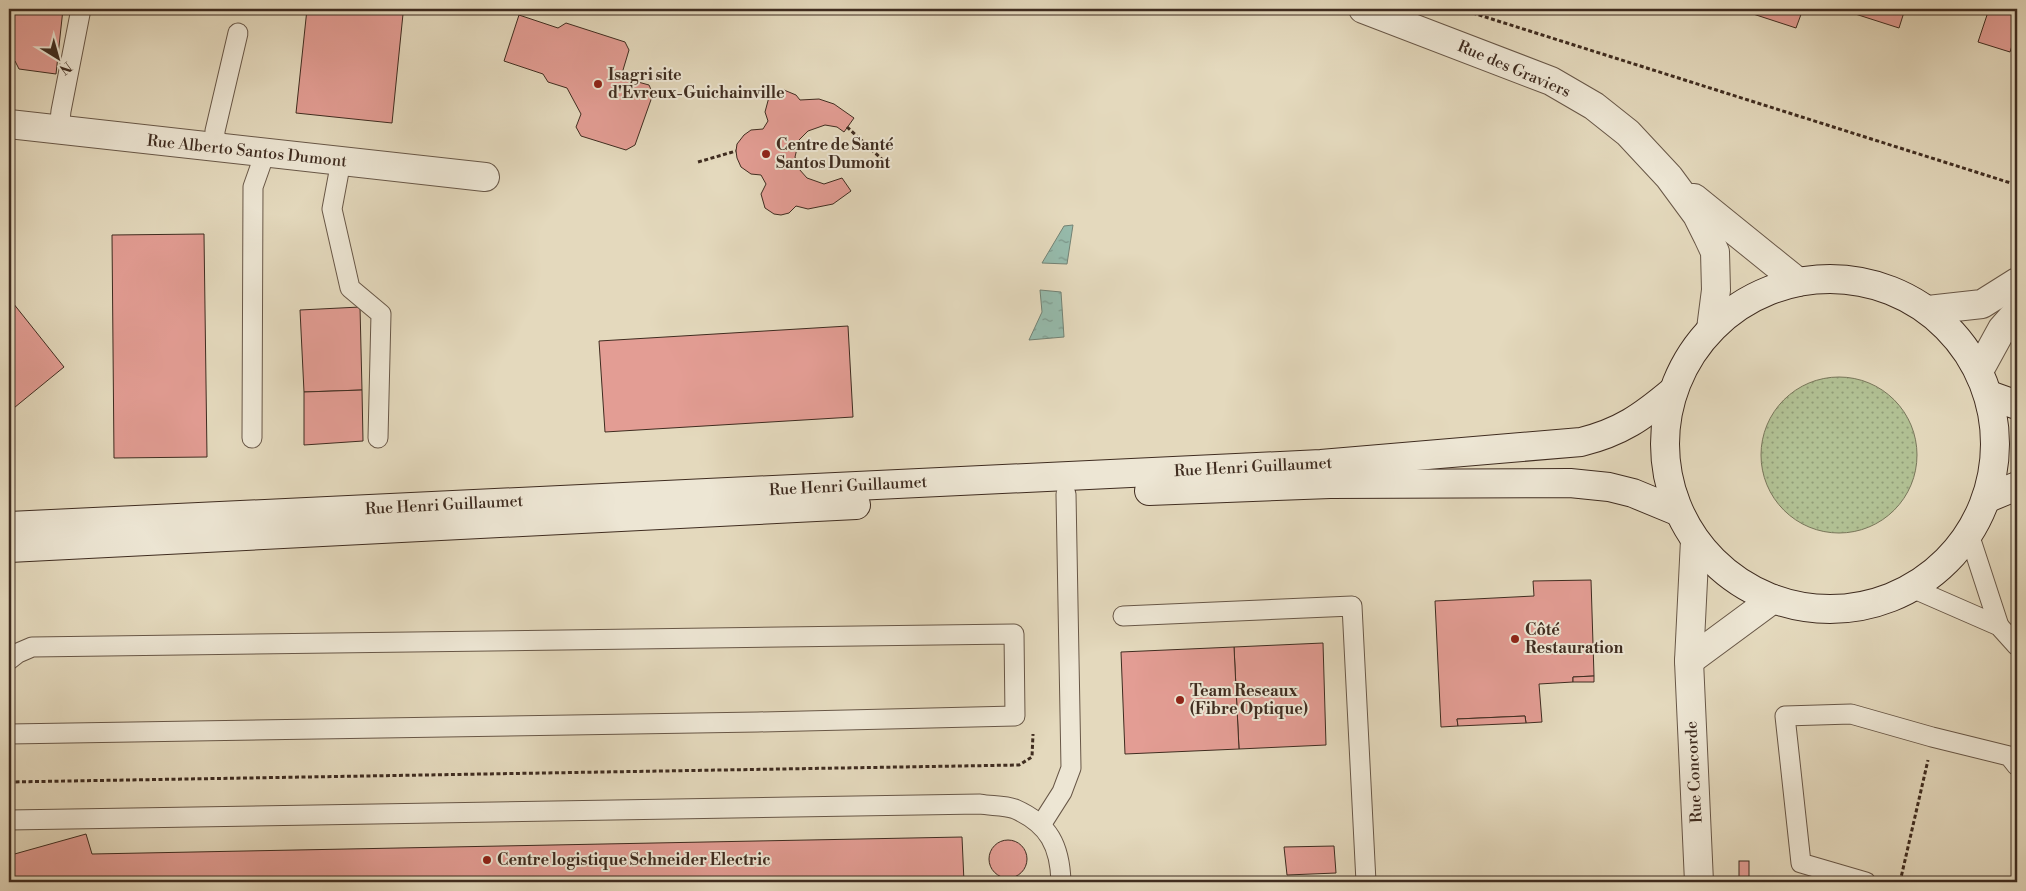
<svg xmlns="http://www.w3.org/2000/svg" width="2026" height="891" viewBox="0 0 2026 891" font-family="'Libre Bodoni',serif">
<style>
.grass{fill:url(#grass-dots);stroke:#78765a}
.water{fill:url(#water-ripples);stroke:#738274}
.building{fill:#e39d94;stroke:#3f2c20}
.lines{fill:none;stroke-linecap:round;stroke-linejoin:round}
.service-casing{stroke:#685747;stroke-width:21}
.minor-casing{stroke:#685747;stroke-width:30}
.secondary-casing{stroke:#3f2c20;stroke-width:30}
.path{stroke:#3f2c20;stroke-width:3;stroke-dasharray:4 2.5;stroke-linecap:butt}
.service{stroke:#ede6d4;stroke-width:19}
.minor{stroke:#ede6d4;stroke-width:28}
.secondary{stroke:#ede6d4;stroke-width:28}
.poi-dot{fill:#8f2418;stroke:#ede6d4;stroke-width:2}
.labels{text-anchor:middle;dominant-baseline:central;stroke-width:4;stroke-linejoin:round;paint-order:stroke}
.street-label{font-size:16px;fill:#3f2c20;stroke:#ede6d4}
.poi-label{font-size:16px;font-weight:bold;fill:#3f2c20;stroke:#ede6d4;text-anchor:start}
</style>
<defs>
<pattern id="grass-dots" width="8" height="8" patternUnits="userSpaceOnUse" patternTransform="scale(1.25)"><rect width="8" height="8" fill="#b1c093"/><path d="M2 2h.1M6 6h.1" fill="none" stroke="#919c78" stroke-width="1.8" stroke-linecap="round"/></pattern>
<pattern id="water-ripples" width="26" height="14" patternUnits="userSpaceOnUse" patternTransform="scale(1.25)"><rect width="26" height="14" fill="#96bbac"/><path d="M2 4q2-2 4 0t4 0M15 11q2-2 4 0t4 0" fill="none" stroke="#7c988c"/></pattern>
</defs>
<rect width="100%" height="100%" fill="#e4d9bd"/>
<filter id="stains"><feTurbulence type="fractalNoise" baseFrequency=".004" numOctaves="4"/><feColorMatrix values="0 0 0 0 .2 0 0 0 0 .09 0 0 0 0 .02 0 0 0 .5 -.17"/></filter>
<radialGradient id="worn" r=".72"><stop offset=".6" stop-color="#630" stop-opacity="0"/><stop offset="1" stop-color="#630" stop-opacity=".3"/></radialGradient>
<circle class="grass" cx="1839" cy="455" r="78"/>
<g class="water">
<path d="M 1073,225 L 1067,264 L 1042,263 L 1064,226 Z"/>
<path d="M 1040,290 L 1061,292 L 1064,337 L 1029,340 L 1042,312 Z"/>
</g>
<g class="building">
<path d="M 9,9 L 63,9 L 56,74 L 19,69 L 15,61 L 9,62 Z"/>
<path d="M 307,9 L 353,9 L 403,14 L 392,123 L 296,113 Z"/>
<path d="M 1748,9 L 1803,9 L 1796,28 L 1747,12 Z"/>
<path d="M 1850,9 L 1905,9 L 1899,28 L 1849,12 Z"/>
<path d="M 1989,9 L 2017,9 L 2017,30 L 2010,52 L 1978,42 Z"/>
<path d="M 519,15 L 558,28 L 566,23 L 625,42 L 629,50 L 623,70 L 627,79 L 649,85 L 653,94 L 635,145 L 626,150 L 581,136 L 576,127 L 581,114 L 567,88 L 548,82 L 543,74 L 504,61 Z"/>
<path d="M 784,90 L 796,95 L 800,100 L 819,99 L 834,104 L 854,118 L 844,132 L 837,127 L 825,125 L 808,131 L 799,140 L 795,157 L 799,169 L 807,178 L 824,184 L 842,178 L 851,191 L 833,204 L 808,209 L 796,206 L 789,213 L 781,215 L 774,214 L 765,208 L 761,194 L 766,184 L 761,175 L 751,174 L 741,167 L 737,158 L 736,151 L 737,144 L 744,135 L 751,130 L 763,129 L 768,121 L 765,112 L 769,97 L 775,92 Z"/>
<path d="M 204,234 L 207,457 L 114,458 L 112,235 Z"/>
<path d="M 9,298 L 64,367 L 9,412 Z"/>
<path d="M 360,307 L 362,390 L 304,392 L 300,310 Z"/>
<path d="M 848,326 L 853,417 L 605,432 L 599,341 Z"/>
<path d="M 362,390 L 363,441 L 304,445 L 304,392 Z"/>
<path d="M 1591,580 L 1594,676 L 1573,677 L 1573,682 L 1539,684 L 1542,722 L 1526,723 L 1525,716 L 1457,719 L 1458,726 L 1441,727 L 1435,601 L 1534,596 L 1533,581 Z"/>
<path d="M 1323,643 L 1326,745 L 1239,749 L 1234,647 Z"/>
<path d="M 1234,647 L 1239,749 L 1125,754 L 1121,652 Z"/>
<path d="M 1594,676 L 1594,682 L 1573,682 L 1573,677 Z"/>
<path d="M 1525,716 L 1526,723 L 1458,726 L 1457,719 Z"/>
<path d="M 86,834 L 92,854 L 962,837 L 964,882 L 11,882 L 11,855 Z"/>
<circle cx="1008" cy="859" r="19"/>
<path d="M 1334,846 L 1336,873 L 1287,875 L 1284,847 Z"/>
<rect x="1739" y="861" width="10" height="17"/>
</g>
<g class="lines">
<g class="service-casing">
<g id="service">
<path d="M 59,130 L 61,111 L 81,9"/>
<path d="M 215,147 L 215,131 L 238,33"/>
<path d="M 341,161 L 332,209 L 350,288 L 381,314 L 378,438"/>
<path d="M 252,438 L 253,187 L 265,153"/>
<path d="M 1969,534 L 1999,626"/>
<path d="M 1912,588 L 1999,626 L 2017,646"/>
<path d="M 1123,616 L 1352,606 L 1366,882"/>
<path d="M 9,660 L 18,653 L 32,647 L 1014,634 L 1015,716 L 758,722 L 9,734"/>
<path d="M 9,820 L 980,804 C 991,806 1005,805 1015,809 C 1049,824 1060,846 1061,882"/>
<path d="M 1041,825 L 1062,792 L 1071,768 L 1066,494"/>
<path d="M 1866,882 L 1801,863 L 1785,716 L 1851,714 L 1932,737 L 2009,756 L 2017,766"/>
</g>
</g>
<g class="minor-casing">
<g id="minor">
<path d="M 1363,9 L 1551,81 L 1594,106 L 1628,133 L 1669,177 L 1697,215 L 1708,237 L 1715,252 L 1716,290 L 1711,329"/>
<path d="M 9,124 L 485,177"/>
<path d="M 1694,198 L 1798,282"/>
<path d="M 1928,310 L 1982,304 L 2017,282"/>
<path d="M 1979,371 L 2002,329 L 2017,312"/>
<path d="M 1695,540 L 1689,661 L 1699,882"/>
<path d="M 1689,661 L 1773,599"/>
</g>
</g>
<g class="secondary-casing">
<g id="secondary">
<circle cx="1830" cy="444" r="165"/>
<path d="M 1989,395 L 2017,405"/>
<path d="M 1149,491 L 1330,484 L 1570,483 L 1609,487 L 1633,493 L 1679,512"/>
<path d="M 1988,498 L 2017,486"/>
<path d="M 9,526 L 1321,464 L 1581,442 C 1621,432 1642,417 1673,391"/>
<path d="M 9,548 L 856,505"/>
</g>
</g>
<g class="path">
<path d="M 1460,9 L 2017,185"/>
<path d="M 847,127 L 886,163"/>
<path d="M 698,162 L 736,151"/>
<path d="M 9,782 L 1019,765 L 1032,757 L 1033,734"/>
<path d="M 1900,882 L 1928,760"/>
</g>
<use href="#service" class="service"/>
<use href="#minor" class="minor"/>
<use href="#secondary" class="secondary"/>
</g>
<g class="poi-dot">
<circle cx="598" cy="84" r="5"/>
<circle cx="766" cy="154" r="5"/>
<circle cx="1515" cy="639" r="5"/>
<circle cx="1180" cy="700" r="5"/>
<circle cx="487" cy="860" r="5"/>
</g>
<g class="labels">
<g class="street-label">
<text transform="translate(1514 69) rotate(23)">Rue des Graviers</text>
<text transform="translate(247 151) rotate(6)">Rue Alberto Santos Dumont</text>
<text transform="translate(1253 467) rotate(-3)">Rue Henri Guillaumet</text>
<text transform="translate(848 486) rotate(-3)">Rue Henri Guillaumet</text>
<text transform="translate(444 505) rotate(-3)">Rue Henri Guillaumet</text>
<text transform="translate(1694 772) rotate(-93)">Rue Concorde</text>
</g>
<g class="poi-label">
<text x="608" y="75">Isagri site<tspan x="608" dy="18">d'Evreux-Guichainville</tspan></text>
<text x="776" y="145">Centre de Santé<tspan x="776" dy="18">Santos Dumont</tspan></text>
<text x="1525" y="630">Côté<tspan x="1525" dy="18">Restauration</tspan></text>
<text x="1190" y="691">Team Reseaux<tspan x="1190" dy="18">(Fibre Optique)</tspan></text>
<text x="497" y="860">Centre logistique Schneider Electric</text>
</g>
</g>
<rect width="2026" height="891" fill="none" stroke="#e4d9bd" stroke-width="30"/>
<rect x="10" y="10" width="2006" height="871" fill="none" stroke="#3f2c20" stroke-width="2.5"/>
<rect x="15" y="15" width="1996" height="861" fill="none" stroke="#3f2c20"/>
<g transform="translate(58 58) rotate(143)" stroke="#ede6d4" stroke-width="4" paint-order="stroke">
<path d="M0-4L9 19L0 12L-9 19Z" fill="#3f2c20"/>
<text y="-8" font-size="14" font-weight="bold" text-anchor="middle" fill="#3f2c20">N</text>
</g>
<rect width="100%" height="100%" filter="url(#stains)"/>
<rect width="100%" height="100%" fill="url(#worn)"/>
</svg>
